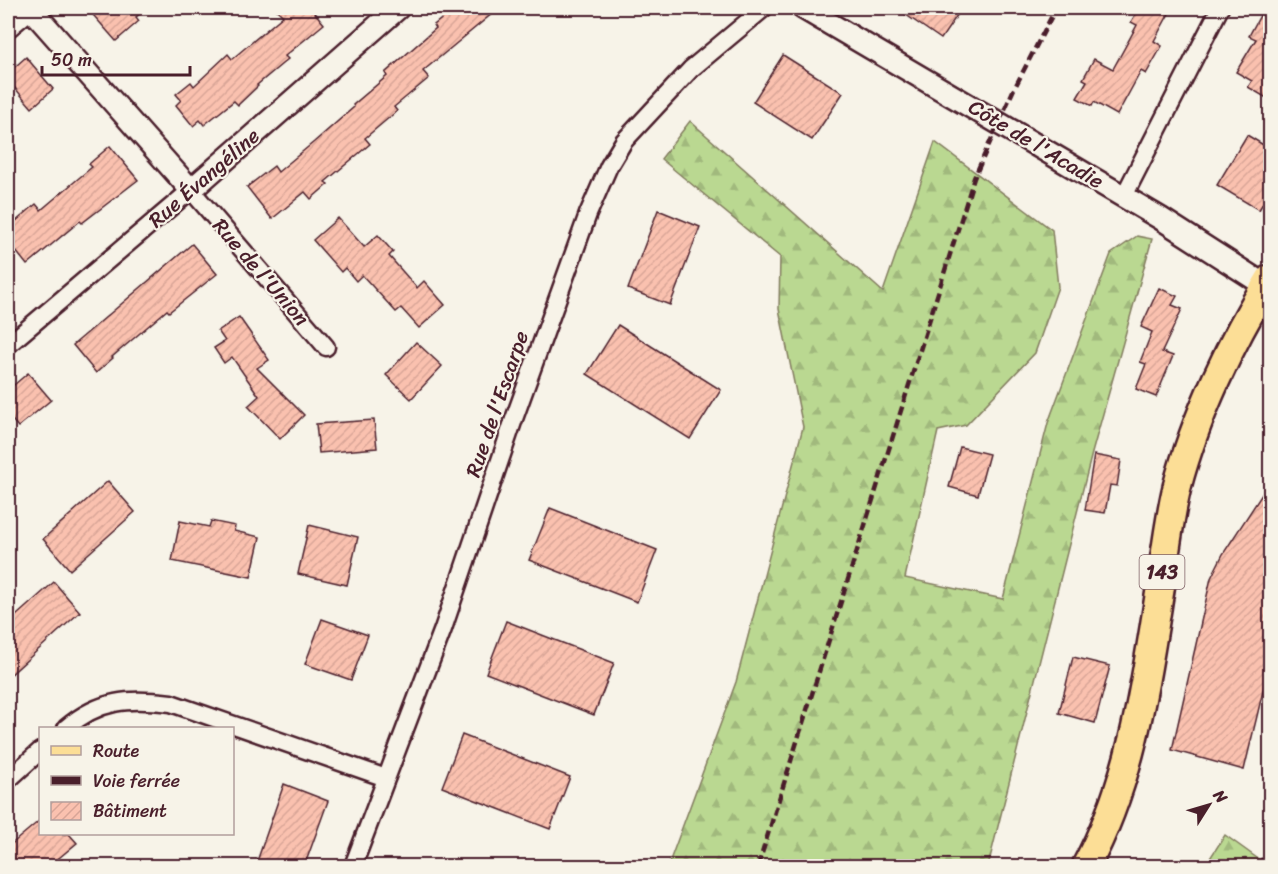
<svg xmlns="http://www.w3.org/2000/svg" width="1278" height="874" viewBox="0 0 1278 874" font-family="Sriracha,sans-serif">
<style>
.forest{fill:url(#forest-firs);stroke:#827c5e;stroke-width:1.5}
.building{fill:url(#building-hatch);stroke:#4a1f2b;stroke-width:1.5}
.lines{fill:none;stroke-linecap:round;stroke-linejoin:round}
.minor-casing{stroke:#4a1f2b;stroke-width:21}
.tertiary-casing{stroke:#4a1f2b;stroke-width:26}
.primary-casing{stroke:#4a1f2b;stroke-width:32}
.minor{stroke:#f7f3e8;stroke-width:16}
.tertiary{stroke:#f7f3e8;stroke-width:21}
.primary{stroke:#fcde96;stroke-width:27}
.rail{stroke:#4a1f2b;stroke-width:4.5;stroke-dasharray:9 4.5;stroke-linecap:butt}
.labels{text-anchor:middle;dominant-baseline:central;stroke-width:4.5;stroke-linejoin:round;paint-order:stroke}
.shield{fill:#f7f3e8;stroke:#7e5f64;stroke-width:1.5}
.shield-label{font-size:20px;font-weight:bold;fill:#4a1f2b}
.street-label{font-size:21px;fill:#4a1f2b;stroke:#f7f3e8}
</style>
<defs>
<pattern id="forest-firs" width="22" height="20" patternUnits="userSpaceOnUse" patternTransform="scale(1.5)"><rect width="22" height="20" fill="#bad891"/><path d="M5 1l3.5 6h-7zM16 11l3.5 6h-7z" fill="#a1b97d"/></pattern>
<pattern id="building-hatch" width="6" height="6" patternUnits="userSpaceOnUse" patternTransform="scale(1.5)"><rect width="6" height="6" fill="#fac1af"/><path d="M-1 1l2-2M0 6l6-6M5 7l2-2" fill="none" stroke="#d8a597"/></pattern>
</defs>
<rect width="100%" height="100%" fill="#f7f3e8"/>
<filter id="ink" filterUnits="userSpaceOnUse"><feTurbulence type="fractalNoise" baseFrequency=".0167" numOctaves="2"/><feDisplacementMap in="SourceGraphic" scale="12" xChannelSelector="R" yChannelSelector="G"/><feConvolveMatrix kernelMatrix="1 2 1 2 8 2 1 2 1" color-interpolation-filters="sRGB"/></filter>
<g filter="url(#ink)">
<g class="forest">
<path d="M 690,121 L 883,292 L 935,142 L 1052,230 L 1058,287 L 1035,353 L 966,425 L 938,431 L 905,578 L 1003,599 L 1048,423 L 1111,254 L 1137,236 L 1152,239 L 1092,453 L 988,866 L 668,866 L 736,682 L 803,427 L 779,309 L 780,257 L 661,159 Z"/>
<path d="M 1225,835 L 1268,866 L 1205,866 Z"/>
</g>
<g class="building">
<path d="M 87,8 L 147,8 L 136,17 L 139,21 L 116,41 Z"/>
<path d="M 275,8 L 311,8 L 324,24 L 285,56 L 288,59 L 257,85 L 258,86 L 238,105 L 234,101 L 204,125 L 200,120 L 193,126 L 176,105 L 181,100 L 176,94 L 191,82 L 194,86 L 228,54 L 232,59 L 283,16 Z"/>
<path d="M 455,8 L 499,8 L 423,71 L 429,78 L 394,107 L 397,111 L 365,138 L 370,144 L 325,182 L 328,184 L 311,199 L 305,192 L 272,219 L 247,187 L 274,166 L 278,172 L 314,142 L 354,107 L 353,105 L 387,76 L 385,73 L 436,28 L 434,25 Z"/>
<path d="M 896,8 L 962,8 L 941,39 Z"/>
<path d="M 1139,8 L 1172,8 L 1154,41 L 1162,46 L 1146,74 L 1141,71 L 1117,115 L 1094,102 L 1092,106 L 1077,98 L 1087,81 L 1083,79 L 1094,59 L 1113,69 L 1137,25 L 1131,22 Z"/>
<path d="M 1264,8 L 1270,8 L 1270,100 L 1248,87 L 1252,81 L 1236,72 L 1256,39 L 1249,36 Z"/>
<path d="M 783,55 L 843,93 L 812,140 L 753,102 Z"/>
<path d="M 26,57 L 53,89 L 32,108 L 8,80 L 8,73 Z"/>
<path d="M 1247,135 L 1270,149 L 1270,191 L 1259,210 L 1217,185 Z"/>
<path d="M 110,146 L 138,180 L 82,223 L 80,221 L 27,265 L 8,241 L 8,228 L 36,204 L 41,210 L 86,172 L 92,167 L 89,164 Z"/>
<path d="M 658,210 L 700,227 L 670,305 L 628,289 Z"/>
<path d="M 338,218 L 364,247 L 378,235 L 393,252 L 389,256 L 417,288 L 424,281 L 445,305 L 419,328 L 401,308 L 396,312 L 362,275 L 356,281 L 345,268 L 341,272 L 313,240 Z"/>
<path d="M 192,244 L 217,274 L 169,312 L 167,310 L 112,357 L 113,358 L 96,373 L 73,345 Z"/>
<path d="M 1159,288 L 1177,296 L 1172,305 L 1182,309 L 1162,352 L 1173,356 L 1156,397 L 1136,389 L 1146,364 L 1140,362 L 1152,332 L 1141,327 Z"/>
<path d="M 239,317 L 269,360 L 257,368 L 304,415 L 280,439 L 248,406 L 259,396 L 232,357 L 224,363 L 214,348 L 225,341 L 218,331 Z"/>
<path d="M 618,325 L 721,390 L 690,439 L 587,374 Z"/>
<path d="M 416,342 L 442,366 L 411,399 L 386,375 Z"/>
<path d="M 28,373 L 51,400 L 18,427 L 8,415 L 8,390 Z"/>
<path d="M 374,420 L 377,448 L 319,453 L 316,424 Z"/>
<path d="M 960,447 L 989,454 L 978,495 L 949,487 Z"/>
<path d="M 1094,455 L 1121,460 L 1117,486 L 1110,485 L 1105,513 L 1085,510 Z"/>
<path d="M 108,481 L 135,512 L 70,570 L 43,539 Z"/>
<path d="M 1270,482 L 1270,662 L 1244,770 L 1172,750 L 1211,578 L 1223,554 Z"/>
<path d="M 550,508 L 657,550 L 637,602 L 529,560 Z"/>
<path d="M 180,521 L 209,527 L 211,521 L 235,526 L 234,531 L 260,537 L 251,577 L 172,561 Z"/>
<path d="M 309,525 L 358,537 L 347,585 L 298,574 Z"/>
<path d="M 54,582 L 80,612 L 8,677 L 8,623 Z"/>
<path d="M 322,619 L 368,635 L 351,680 L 305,664 Z"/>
<path d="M 506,621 L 614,663 L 594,715 L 486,673 Z"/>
<path d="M 1073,657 L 1110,666 L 1095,723 L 1059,713 Z"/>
<path d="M 462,735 L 570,777 L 550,829 L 442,787 Z"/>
<path d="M 284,784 L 328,801 L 304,867 L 255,867 Z"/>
<path d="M 40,820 L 40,834 L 69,834 L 77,843 L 48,867 L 8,867 L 8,847 Z"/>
</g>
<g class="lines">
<g class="minor-casing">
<g id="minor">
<path d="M 8,29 L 33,8"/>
<path d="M 1124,196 L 1220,8"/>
<path d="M 8,345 L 191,190 L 326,347"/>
<path d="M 66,728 C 100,699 129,698 171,703 L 386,778"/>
<path d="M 8,780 L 40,751"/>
<path d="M 353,866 L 443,629 L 514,419 L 588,214 L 609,166 L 624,141 L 691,69 L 764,8"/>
</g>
</g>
<g class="tertiary-casing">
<g id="tertiary">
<path d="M 30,8 L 191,190 L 398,8"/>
<path d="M 803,8 L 1160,218 L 1266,286"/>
</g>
</g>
<g class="primary-casing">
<path id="primary" d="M 1086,866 C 1132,781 1145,685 1160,590 C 1165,556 1169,520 1177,487 C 1195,418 1232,339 1270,279"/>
</g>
<use href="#minor" class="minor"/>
<use href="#tertiary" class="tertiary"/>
<use href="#primary" class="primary"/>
<g class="rail">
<path d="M 758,866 L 974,178 L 1013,91 L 1056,8"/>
<path d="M 1258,866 L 1270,848"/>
</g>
</g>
</g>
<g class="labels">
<rect class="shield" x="1139.5" y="555" width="45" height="34" rx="4.5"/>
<g class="shield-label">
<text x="1162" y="572">143</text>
</g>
<g class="street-label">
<text transform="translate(1036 144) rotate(31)">Côte de l'Acadie</text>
<text transform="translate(204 178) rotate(-41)">Rue Évangéline</text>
<text transform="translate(261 272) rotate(49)">Rue de l'Union</text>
<text transform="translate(497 404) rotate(-71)">Rue de l'Escarpe</text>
</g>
</g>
<rect width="1278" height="874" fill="none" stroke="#f7f3e8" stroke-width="30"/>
<rect x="15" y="15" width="1248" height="844" fill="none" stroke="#4a1f2b" stroke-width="2" filter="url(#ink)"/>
<rect x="39" y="727" width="195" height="108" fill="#f7f3e8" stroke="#b29e9c" stroke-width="1.5"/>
<rect x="51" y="746" width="30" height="9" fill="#fcde96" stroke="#b29e9c" stroke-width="1.5"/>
<text x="93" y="757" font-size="18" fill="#4a1f2b">Route</text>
<rect x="51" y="776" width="30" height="9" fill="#4a1f2b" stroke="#b29e9c" stroke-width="1.5"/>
<text x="93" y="787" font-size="18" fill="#4a1f2b">Voie ferrée</text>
<rect x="51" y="802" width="30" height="18" fill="url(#building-hatch)" stroke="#b29e9c" stroke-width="1.5"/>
<text x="93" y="817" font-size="18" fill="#4a1f2b">Bâtiment</text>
<g transform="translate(1209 805) rotate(53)" stroke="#f7f3e8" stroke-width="4.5" paint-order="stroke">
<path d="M0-4.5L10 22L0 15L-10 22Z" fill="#4a1f2b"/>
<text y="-9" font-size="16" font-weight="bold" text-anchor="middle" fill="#4a1f2b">N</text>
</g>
<path d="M42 66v9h148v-9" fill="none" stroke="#4a1f2b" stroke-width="3"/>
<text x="51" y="66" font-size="18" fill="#4a1f2b" stroke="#f7f3e8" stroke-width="4.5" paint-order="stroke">50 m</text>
</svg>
